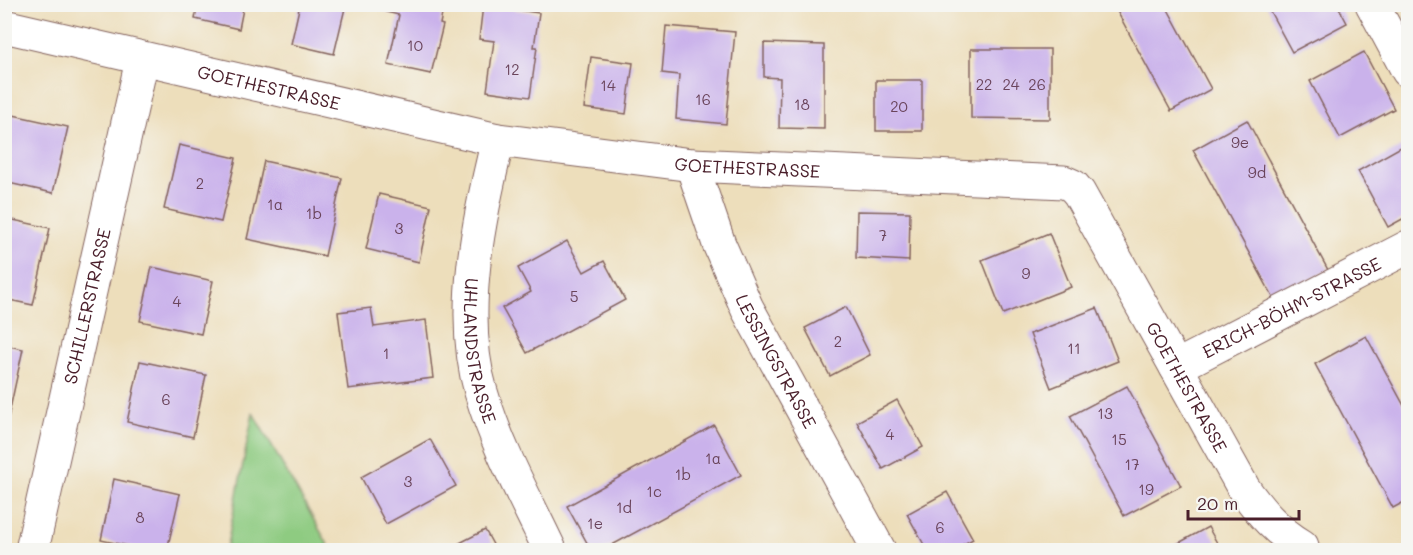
<svg xmlns="http://www.w3.org/2000/svg" width="1413" height="555" viewBox="0 0 1413 555" font-family="Mali,sans-serif">
<style>
.green{fill:#8ecb81;stroke:#6c7556;stroke-width:1.5}
.building{fill:#cab2eb}
.lines{fill:none;stroke-linecap:round;stroke-linejoin:round}
.street-casing{stroke:#83625d;stroke-width:35}
.street{stroke:#fff;stroke-width:33}
.labels{text-anchor:middle;dominant-baseline:central;stroke-width:4.5;stroke-linejoin:round;paint-order:stroke}
.number-label{font-size:15px;fill:#6a445b}
.street-label{font-size:18px;fill:#4a1f2b;stroke:#f6f6f2}
</style>
<rect width="100%" height="100%" fill="#f6f6f2"/>
<filter id="ink" filterUnits="userSpaceOnUse"><feTurbulence type="fractalNoise" baseFrequency=".0167" numOctaves="2"/><feDisplacementMap in="SourceGraphic" scale="12" xChannelSelector="R" yChannelSelector="G"/><feConvolveMatrix kernelMatrix="1 2 1 2 8 2 1 2 1" color-interpolation-filters="sRGB"/></filter>
<filter id="wash" filterUnits="userSpaceOnUse"><feTurbulence type="fractalNoise" baseFrequency=".008" numOctaves="4" result="noise"/><feDisplacementMap in="SourceGraphic" scale="24" xChannelSelector="R" yChannelSelector="G"/><feGaussianBlur stdDeviation="1.35" result="paint"/><feColorMatrix in="noise" values="0 0 0 0 0 0 0 0 0 0 0 0 0 0 0 0 0 1.4 0 .05"/><feComposite in="paint" operator="in"/></filter>
<g filter="url(#wash)">
<rect width="100%" height="100%" fill="#eddebb"/>
<path class="green" d="M 253,413 L 331,550 L 226,550 Z"/>
<g id="blocks">
<g class="building">
<path d="M 198,4 L 244,4 L 239,29 L 195,19 Z"/>
<path d="M 300,4 L 346,4 L 334,54 L 291,44 Z"/>
<path d="M 388,4 L 444,4 L 440,24 L 443,25 L 431,74 L 388,65 L 399,15 L 386,12 Z"/>
<path d="M 1129,4 L 1165,4 L 1211,89 L 1171,111 L 1117,11 Z"/>
<path d="M 1266,4 L 1337,4 L 1347,23 L 1292,52 Z"/>
<path d="M 483,5 L 539,13 L 534,47 L 537,47 L 530,97 L 487,91 L 494,41 L 479,39 Z"/>
<path d="M 666,26 L 735,32 L 726,124 L 676,119 L 679,75 L 662,73 Z"/>
<path d="M 764,43 L 824,45 L 824,129 L 779,128 L 780,78 L 764,77 Z"/>
<path d="M 971,49 L 1050,49 L 1050,119 L 971,118 Z"/>
<path d="M 1364,52 L 1394,109 L 1340,138 L 1310,81 Z"/>
<path d="M 591,57 L 633,63 L 626,114 L 584,108 Z"/>
<rect x="876" y="80" width="46" height="51"/>
<path d="M 4,113 L 68,127 L 53,193 L 4,182 Z"/>
<path d="M 1247,120 L 1328,270 L 1274,299 L 1193,150 Z"/>
<path d="M 1408,143 L 1408,216 L 1388,227 L 1358,171 Z"/>
<path d="M 179,145 L 236,158 L 221,222 L 164,209 Z"/>
<path d="M 264,161 L 342,178 L 325,256 L 247,239 Z"/>
<path d="M 379,194 L 431,206 L 419,262 L 366,249 Z"/>
<path d="M 857,211 L 910,212 L 909,261 L 856,258 Z"/>
<path d="M 4,218 L 50,228 L 33,305 L 4,299 Z"/>
<path d="M 1049,233 L 1071,287 L 1003,314 L 982,260 Z"/>
<path d="M 567,241 L 584,272 L 604,261 L 625,300 L 527,353 L 502,308 L 531,292 L 518,268 Z"/>
<path d="M 152,267 L 213,281 L 201,334 L 140,321 Z"/>
<path d="M 846,307 L 870,355 L 830,376 L 805,328 Z"/>
<path d="M 371,308 L 374,327 L 426,320 L 433,378 L 348,389 L 338,312 Z"/>
<path d="M 1097,308 L 1118,361 L 1051,388 L 1030,334 Z"/>
<path d="M 1366,336 L 1408,413 L 1408,500 L 1393,508 L 1315,364 Z"/>
<path d="M 4,345 L 23,349 L 7,423 L 4,423 Z"/>
<path d="M 140,361 L 206,375 L 193,437 L 127,422 Z"/>
<path d="M 1127,386 L 1181,486 L 1124,516 L 1070,416 Z"/>
<path d="M 897,400 L 923,447 L 883,469 L 857,422 Z"/>
<path d="M 714,425 L 741,475 L 603,550 L 591,550 L 567,506 Z"/>
<path d="M 430,439 L 456,486 L 386,524 L 361,477 Z"/>
<path d="M 114,479 L 180,494 L 167,550 L 147,550 L 101,540 Z"/>
<path d="M 947,492 L 973,539 L 953,550 L 927,550 L 907,514 Z"/>
<path d="M 1208,527 L 1221,550 L 1166,550 Z"/>
<path d="M 485,530 L 496,550 L 446,550 Z"/>
</g>
</g>
</g>
<g filter="url(#ink)">
<use href="#blocks" fill-opacity="0" stroke="#83625d" stroke-width="1.5"/>
<g class="lines">
<g class="street-casing">
<g id="street">
<path d="M 1372,4 L 1408,71"/>
<path id="s1" d="M 4,26 L 498,140 L 692,165 L 1064,182 L 1073,186 L 1079,193 L 1244,489 C 1261,513 1277,531 1302,546"/>
<path id="s2" d="M 498,140 C 479,217 458,314 481,392 C 497,447 526,499 550,550"/>
<path id="s3" d="M 692,165 L 719,244 L 747,308 L 879,550"/>
<path id="s4" d="M 1176,367 L 1408,247"/>
<path id="s5" d="M 32,550 L 142,60"/>
</g>
</g>
<use href="#street" class="street"/>
</g>
</g>
<g class="labels">
<g class="number-label">
<text x="415" y="45">10</text>
<text x="512" y="69">12</text>
<text x="984" y="84">22</text>
<text x="1011" y="84">24</text>
<text x="1037" y="84">26</text>
<text x="608" y="85">14</text>
<text x="703" y="99">16</text>
<text x="802" y="104">18</text>
<text x="899" y="106">20</text>
<text x="1240" y="142">9e</text>
<text x="1257" y="172">9d</text>
<text x="200" y="183">2</text>
<text x="275" y="204">1a</text>
<text x="314" y="213">1b</text>
<text x="399" y="228">3</text>
<text x="883" y="235">7</text>
<text x="1026" y="273">9</text>
<text x="574" y="296">5</text>
<text x="177" y="301">4</text>
<text x="838" y="341">2</text>
<text x="1074" y="348">11</text>
<text x="386" y="353">1</text>
<text x="166" y="399">6</text>
<text x="1105" y="413">13</text>
<text x="890" y="434">4</text>
<text x="1119" y="439">15</text>
<text x="713" y="458">1a</text>
<text x="1132" y="464">17</text>
<text x="683" y="474">1b</text>
<text x="408" y="481">3</text>
<text x="1146" y="489">19</text>
<text x="654" y="491">1c</text>
<text x="624" y="507">1d</text>
<text x="140" y="517">8</text>
<text x="595" y="523">1e</text>
<text x="940" y="527">6</text>
</g>
<g class="street-label">
<text stroke="none"><textPath href="#s1" startOffset="272">GOETHESTRASSE</textPath></text>
<text stroke="none"><textPath href="#s1" startOffset="758">GOETHESTRASSE</textPath></text>
<text stroke="none"><textPath href="#s5" startOffset="250">SCHILLERSTRASSE</textPath></text>
<text stroke="none"><textPath href="#s4" startOffset="130">ERICH-BÖHM-STRASSE</textPath></text>
<text stroke="none"><textPath href="#s2" startOffset="214">UHLANDSTRASSE</textPath></text>
<text stroke="none"><textPath href="#s3" startOffset="214">LESSINGSTRASSE</textPath></text>
<text stroke="none"><textPath href="#s1" startOffset="1316">GOETHESTRASSE</textPath></text>
</g>
</g>
<rect width="1413" height="555" fill="none" stroke="#f6f6f2" stroke-width="24"/>
<path d="M1188 510v9h111v-9" fill="none" stroke="#4a1f2b" stroke-width="3"/>
<text x="1197" y="510" font-size="18" fill="#4a1f2b" stroke="#f6f6f2" stroke-width="4.5" paint-order="stroke">20 m</text>
</svg>
